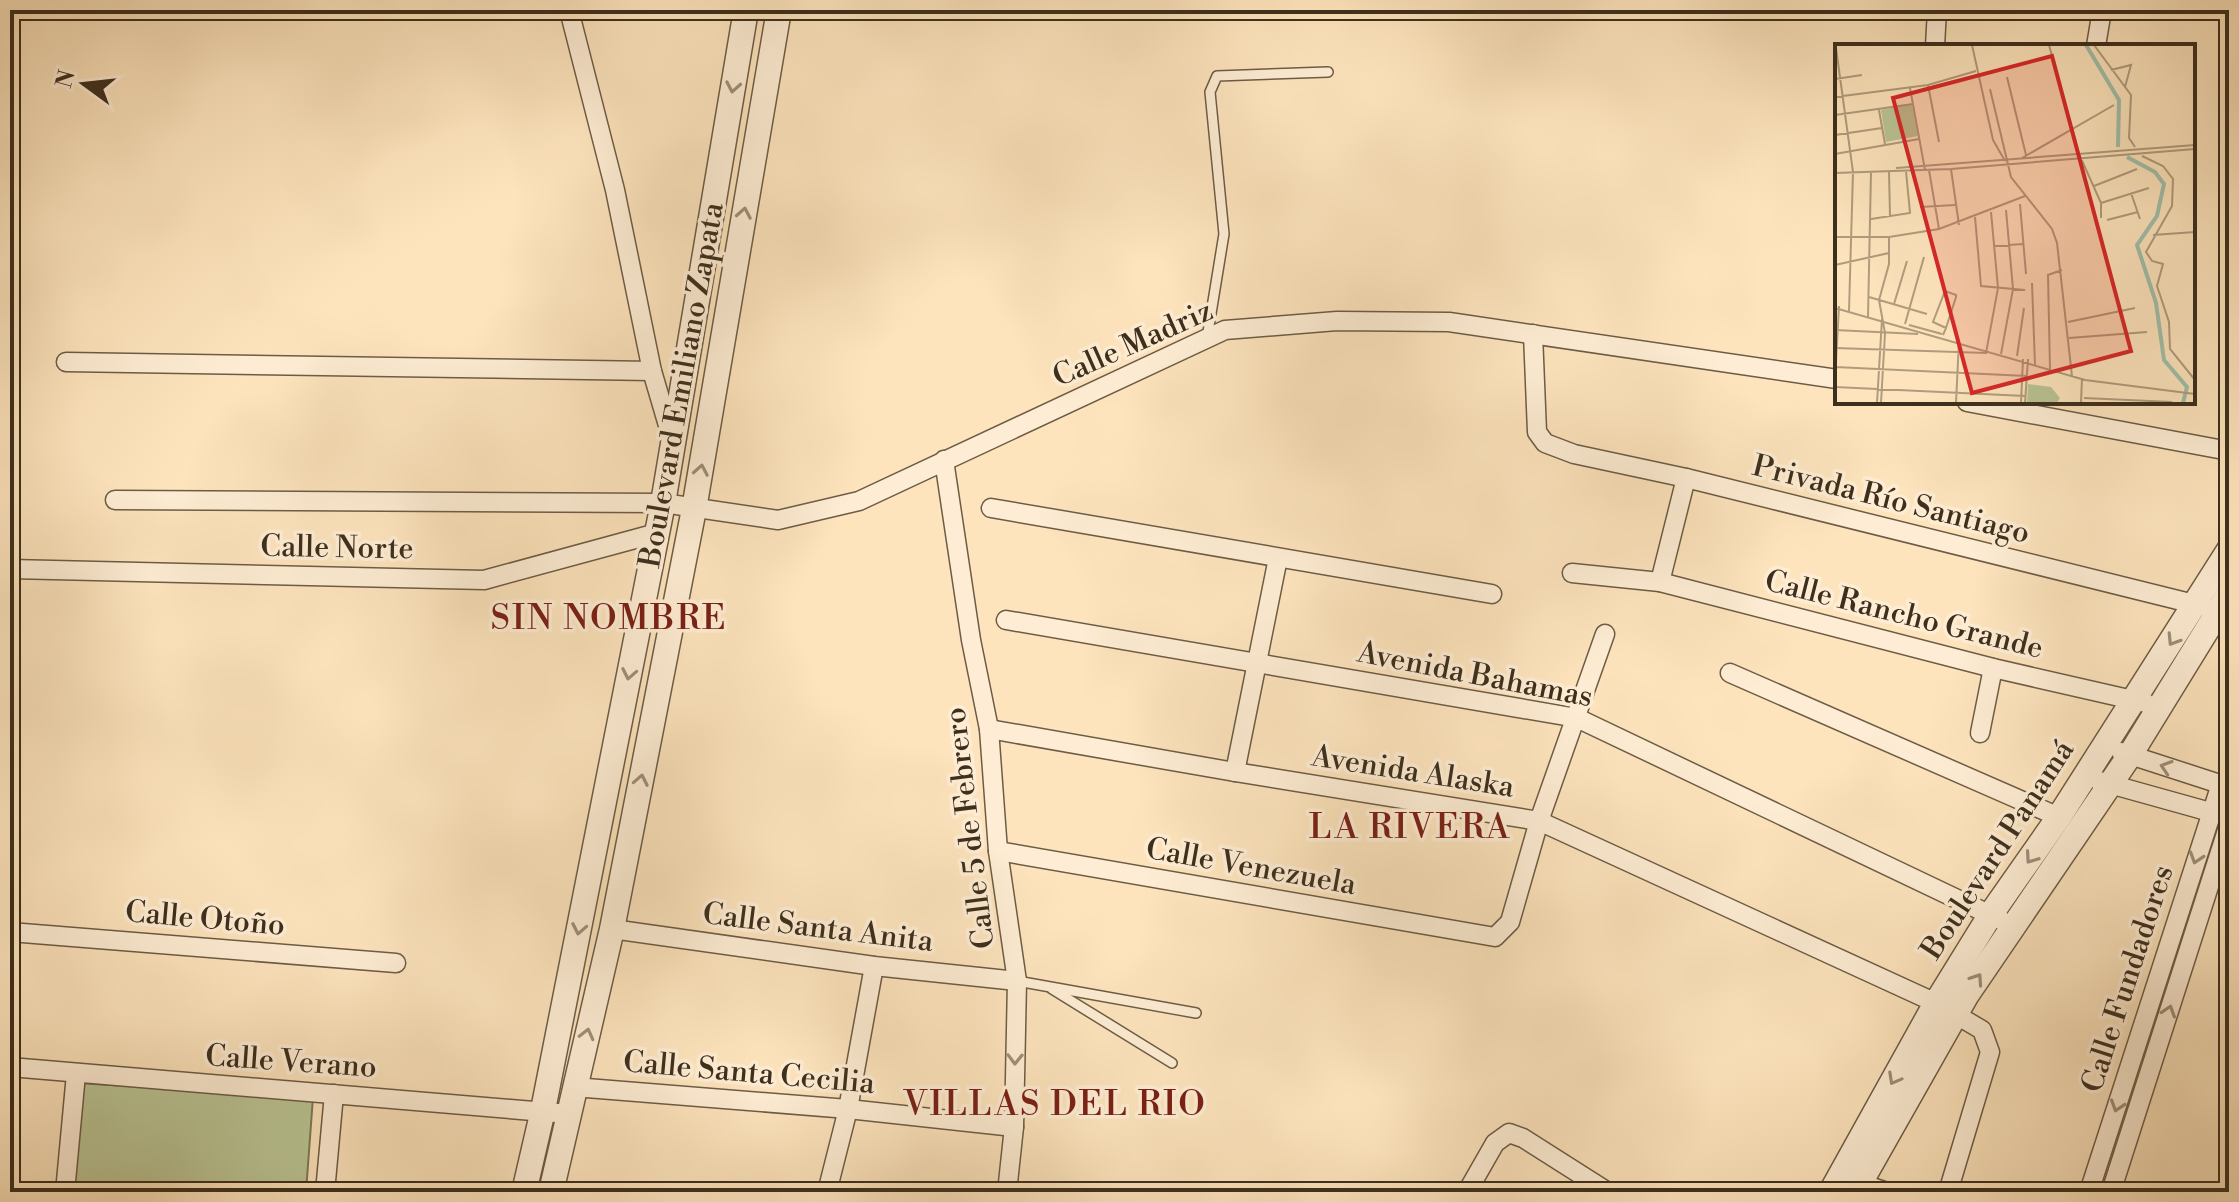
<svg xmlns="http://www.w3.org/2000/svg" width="2239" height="1202" viewBox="0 0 2239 1202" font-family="'Libre Bodoni',serif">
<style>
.green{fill:#bac595;stroke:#7c7a59;stroke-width:2}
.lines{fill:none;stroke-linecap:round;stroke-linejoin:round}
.service-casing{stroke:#6d5c45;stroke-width:12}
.minor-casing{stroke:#6d5c45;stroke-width:21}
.tertiary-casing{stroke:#6d5c45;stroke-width:27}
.service{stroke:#feedd4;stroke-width:9}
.minor{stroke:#feedd4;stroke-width:18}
.tertiary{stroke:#feedd4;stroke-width:24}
.oneway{stroke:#9e8e78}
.labels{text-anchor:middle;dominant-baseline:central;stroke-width:7;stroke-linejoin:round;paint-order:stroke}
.street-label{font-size:30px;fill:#3d2f1d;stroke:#feedd4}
.quarter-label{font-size:34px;letter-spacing:2px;fill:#7a1f14;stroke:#feedd4}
.inset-river{fill:none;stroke:#a1bfaa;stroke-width:4}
.inset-road{fill:none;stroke:#b09c7d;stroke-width:2}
.view{fill:#d62828;fill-opacity:0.15;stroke:#d62828;stroke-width:4}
.inset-edge{fill:none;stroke:#3d2f1d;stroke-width:4}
</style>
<rect width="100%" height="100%" fill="#fde4bd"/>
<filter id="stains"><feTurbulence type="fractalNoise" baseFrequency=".0025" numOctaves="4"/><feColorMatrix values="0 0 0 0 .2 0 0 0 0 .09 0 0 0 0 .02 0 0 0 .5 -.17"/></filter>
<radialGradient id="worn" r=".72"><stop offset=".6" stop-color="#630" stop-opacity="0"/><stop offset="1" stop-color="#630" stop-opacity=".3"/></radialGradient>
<path class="green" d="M 77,1083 L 313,1097 L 306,1192 L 67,1192 Z"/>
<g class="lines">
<g class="service-casing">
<g id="service">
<path d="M 1207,338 L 1224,234 L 1210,92 L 1217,76 L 1328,72"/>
<path d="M 1017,981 L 1196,1013"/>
<path d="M 1052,989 L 1172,1063"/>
</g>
</g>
<g class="minor-casing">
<g id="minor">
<path d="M 26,10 L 27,10"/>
<path d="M 569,10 L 615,190 L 652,371 L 672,439"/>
<path d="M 1935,46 L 1937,10"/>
<path d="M 2096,46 L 2102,10"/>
<path d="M 1533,334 L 1537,432 L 1545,443 L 1574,454 L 1686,478 L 2206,607"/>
<path d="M 66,362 L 652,371"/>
<path d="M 1967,402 L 2229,451"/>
<path d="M 944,460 L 971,640 L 989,729 L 998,851 L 1017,981 L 1014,1127 L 1007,1192"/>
<path d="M 115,500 L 663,503 L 778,520 L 859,501 L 1225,330 L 1337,321 L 1449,322 L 1837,379"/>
<path d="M 991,508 L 1492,594"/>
<path d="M 10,569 L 484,580 L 657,533"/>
<path d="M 1572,573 L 1660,582 L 1993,668 L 2146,703"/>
<path d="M 1660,582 L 1686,478"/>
<path d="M 1006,620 L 1577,718 L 2001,920"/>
<path d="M 1730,673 L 2059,817"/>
<path d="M 989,729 L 1235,772 L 1539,821 L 1936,1003 L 1982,1030 L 1990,1052 L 1948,1192"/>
<path d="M 1980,733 L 1993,668"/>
<path d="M 2121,752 L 2229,787"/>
<path d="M 1235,772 L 1278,558"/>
<path d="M 2099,781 L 2221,815"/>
<path d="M 998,851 L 1495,937 L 1510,922 L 1539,821 L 1605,634"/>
<path d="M 612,929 L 874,966 L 1017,981"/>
<path d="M 10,932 L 396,963"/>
<path d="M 10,1067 L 569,1114"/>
<path d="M 574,1087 L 848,1109 L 1014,1127"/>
<path d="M 1848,1179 L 1887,1192"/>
<path d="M 65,1192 L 76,1074"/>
<path d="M 325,1192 L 334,1094"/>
<path d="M 827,1192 L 848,1109 L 874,966"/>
<path d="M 1467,1192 L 1495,1143 L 1509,1133 L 1523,1138 L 1608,1192"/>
<path d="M 2089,1192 L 2221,784"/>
<path d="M 2111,1192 L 2229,824"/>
</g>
</g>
<g class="tertiary-casing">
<g id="tertiary">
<path d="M 524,1192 L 543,1110 L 663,503 L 746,10"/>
<path d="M 551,1192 L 612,929 L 694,509 L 779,10"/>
<path d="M 1831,1192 L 1936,1003 L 1991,914 L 2059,817 L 2229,550"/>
<path d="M 1855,1192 L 1966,996 L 2130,755 L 2229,594"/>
</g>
</g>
<use href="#service" class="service"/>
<use href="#minor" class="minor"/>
<use href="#tertiary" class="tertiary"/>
</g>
<defs><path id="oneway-chevron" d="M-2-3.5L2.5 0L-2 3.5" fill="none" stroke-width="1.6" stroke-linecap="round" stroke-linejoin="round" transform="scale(2)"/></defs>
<g class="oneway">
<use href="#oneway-chevron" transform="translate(733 87) rotate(100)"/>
<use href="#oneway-chevron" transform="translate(744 213) rotate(-80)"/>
<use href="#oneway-chevron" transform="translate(701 470) rotate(-80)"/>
<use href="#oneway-chevron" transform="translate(2173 640) rotate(122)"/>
<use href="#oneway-chevron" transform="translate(629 674) rotate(101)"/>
<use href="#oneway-chevron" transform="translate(2166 767) rotate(-162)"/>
<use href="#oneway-chevron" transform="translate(641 780) rotate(-79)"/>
<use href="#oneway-chevron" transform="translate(2031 858) rotate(125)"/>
<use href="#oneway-chevron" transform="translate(2196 858) rotate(108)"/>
<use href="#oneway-chevron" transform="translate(579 929) rotate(101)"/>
<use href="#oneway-chevron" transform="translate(1977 979) rotate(-56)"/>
<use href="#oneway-chevron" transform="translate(2169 1011) rotate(-72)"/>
<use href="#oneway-chevron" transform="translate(587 1034) rotate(-76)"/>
<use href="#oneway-chevron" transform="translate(1015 1059) rotate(91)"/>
<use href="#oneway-chevron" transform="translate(1894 1079) rotate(119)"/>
<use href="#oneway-chevron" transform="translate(2117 1106) rotate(108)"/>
</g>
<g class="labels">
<g class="street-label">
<text transform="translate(1133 344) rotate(-24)">Calle Madriz</text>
<text transform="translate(682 385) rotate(-80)">Boulevard Emiliano Zapata</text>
<text transform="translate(1891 500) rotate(14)">Privada Río Santiago</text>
<text transform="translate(337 548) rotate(1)">Calle Norte</text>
<text transform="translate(1904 615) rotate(14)">Calle Rancho Grande</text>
<text transform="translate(1475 675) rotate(11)">Avenida Bahamas</text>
<text transform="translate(1413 772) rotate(9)">Avenida Alaska</text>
<text transform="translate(970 828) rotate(-97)">Calle 5 de Febrero</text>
<text transform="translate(1998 850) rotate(-57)">Boulevard Panamá</text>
<text transform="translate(1251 867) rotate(10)">Calle Venezuela</text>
<text transform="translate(205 919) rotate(5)">Calle Otoño</text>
<text transform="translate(818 928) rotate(7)">Calle Santa Anita</text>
<text transform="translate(2128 979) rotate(-72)">Calle Fundadores</text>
<text transform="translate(291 1062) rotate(4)">Calle Verano</text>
<text transform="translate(749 1073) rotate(5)">Calle Santa Cecilia</text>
</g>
<g class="quarter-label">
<text x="609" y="619">SIN NOMBRE</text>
<text x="1410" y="828">LA RIVERA</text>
<text x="1055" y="1105">VILLAS DEL RIO</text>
</g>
</g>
<g transform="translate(1835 44)">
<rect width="360" height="360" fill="#fde4bd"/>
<path d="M 77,60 L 83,92 L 51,98 L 46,66 ZM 193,340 L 216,343 L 225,354 L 222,359 L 192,359 Z" fill="#bac595"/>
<path class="inset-river" d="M 251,1 L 284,56 L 283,103M 292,113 L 320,128 L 329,140 L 322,172 L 302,201 L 321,259 L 329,316 L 352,343 L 348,359"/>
<path class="inset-road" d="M 137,1 L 158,96 L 170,117M 214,1 L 244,110 L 266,159 L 266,174M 259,1 L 296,51 L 294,94 L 300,103M 1,4 L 18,128 L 14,267M 276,26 L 296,21 L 290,43M 172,33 L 191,111M 0,35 L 27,31M 93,41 L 104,98M 75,44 L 90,126M 155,45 L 176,133 L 217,185 L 222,199 L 237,332M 0,53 L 93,41 L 141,27M 44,66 L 50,100M 0,71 L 78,60M 0,91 L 47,84M 0,110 L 84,95M 307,112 L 328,122 L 338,135 L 337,162 L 311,208 L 317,217 L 328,220 L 322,242 L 334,278 L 335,305 L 360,336M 187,114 L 279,61M 61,124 L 360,101M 116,125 L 124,181M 94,126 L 104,185M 54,127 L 55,173M 0,129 L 116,125 L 360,105M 259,142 L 302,125M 296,149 L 305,175M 266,159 L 314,144M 185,160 L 191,230M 85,163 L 120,161M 140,173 L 146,242 L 190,246M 36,175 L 75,169 L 71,127M 272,176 L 303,168M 318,191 L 360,188M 0,193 L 54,193 L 104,185 L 190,152M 159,202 L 188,200M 0,221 L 54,209M 197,239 L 200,321M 34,253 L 92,270M 59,260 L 72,217M 0,264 L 250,336 L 360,350M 33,273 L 36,128M 233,278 L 300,264M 70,280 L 89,213M 74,281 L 107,290M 0,286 L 83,290M 108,291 L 111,284 L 121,253 L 121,251 L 110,247 L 98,278 L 111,284M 234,294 L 312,288M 0,304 L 151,309 L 163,244 L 156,168M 166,310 L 178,245 L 171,166M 182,312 L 189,264M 0,323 L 192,332M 215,326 L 213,231 L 227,226M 0,337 L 4,262M 0,343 L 190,352M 249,354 L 337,358M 42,359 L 47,275M 46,359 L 50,289 L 44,256 L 54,220 L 54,193M 121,359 L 124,296M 186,359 L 188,315M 190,359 L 193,315M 246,359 L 247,334"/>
<path class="view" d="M 217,12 L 296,307 L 137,349 L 58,54 Z"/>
<rect width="360" height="360" class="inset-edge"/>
</g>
<rect width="2239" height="1202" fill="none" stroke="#fde4bd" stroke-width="40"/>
<rect x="12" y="12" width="2215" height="1178" fill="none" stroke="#3d2f1d" stroke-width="4"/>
<rect x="20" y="20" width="2199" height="1162" fill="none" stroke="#3d2f1d" stroke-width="2"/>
<g transform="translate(84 84) rotate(285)" stroke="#feedd4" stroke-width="6" paint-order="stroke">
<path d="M0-6L14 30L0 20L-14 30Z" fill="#3d2f1d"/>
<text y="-12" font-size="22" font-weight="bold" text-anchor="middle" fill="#3d2f1d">N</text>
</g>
<rect width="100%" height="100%" filter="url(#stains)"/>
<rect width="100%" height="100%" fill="url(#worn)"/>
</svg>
